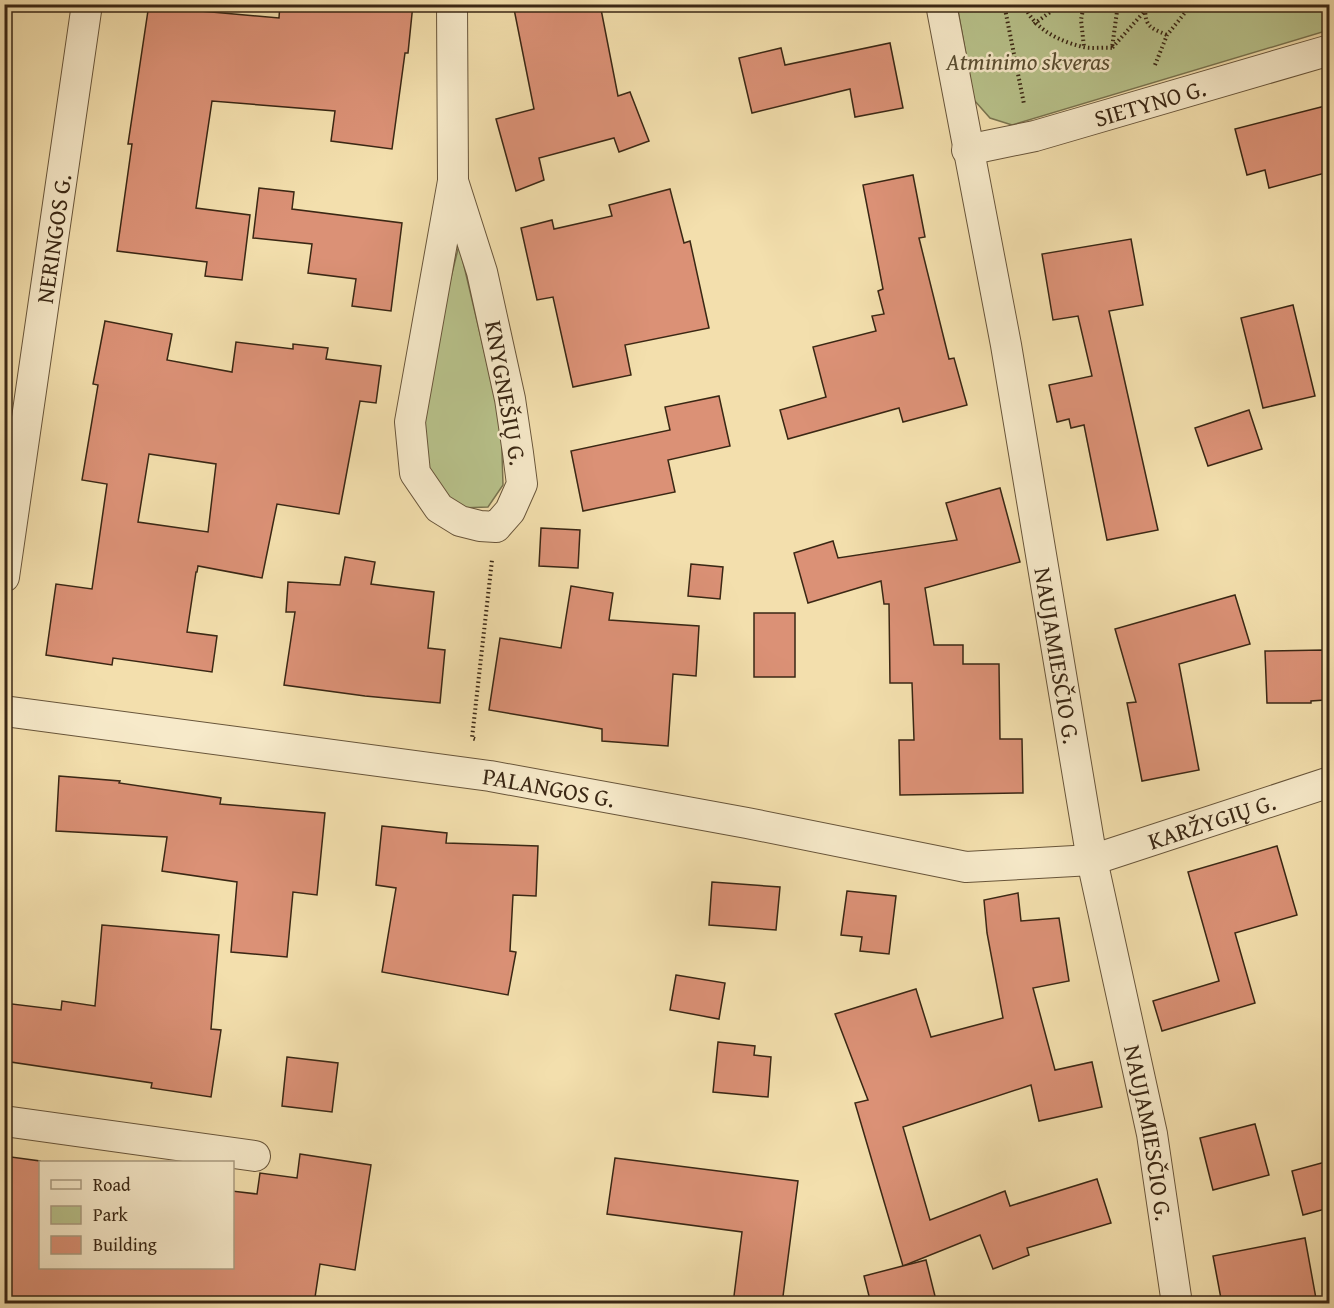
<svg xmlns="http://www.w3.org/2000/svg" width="1334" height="1308" viewBox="0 0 1334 1308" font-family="'Gentium Book Plus',serif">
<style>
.green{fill:#b8c28b;stroke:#797450;stroke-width:1.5}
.building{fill:#db9176;stroke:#3a2714;stroke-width:1.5;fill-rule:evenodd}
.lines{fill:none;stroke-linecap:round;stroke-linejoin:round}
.minor-casing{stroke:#68553a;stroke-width:32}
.path{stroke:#3a2714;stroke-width:4;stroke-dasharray:1.5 3;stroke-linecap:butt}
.minor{stroke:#f7eaca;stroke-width:30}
.labels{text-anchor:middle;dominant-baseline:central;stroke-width:5;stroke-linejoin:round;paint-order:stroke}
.park-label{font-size:24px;font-style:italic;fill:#5a4e32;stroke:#f7eaca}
.street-label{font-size:24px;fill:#3a2714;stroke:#f7eaca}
</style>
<rect width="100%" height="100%" fill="#f3dfad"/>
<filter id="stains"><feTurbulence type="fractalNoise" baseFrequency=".00333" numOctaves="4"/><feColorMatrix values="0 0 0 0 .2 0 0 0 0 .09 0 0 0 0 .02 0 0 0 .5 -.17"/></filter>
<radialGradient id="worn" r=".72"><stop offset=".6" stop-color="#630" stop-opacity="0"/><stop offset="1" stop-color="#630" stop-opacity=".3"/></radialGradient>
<g class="green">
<path d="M 957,5 L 1329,5 L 1329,30 L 1012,125 L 990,118 L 974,100 Z"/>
<path d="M 459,245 L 501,422 L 503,485 L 488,507 L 460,508 L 437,491 L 424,465 L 425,410 L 436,338 Z"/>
</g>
<g class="building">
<path d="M 149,4 L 202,4 L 201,11 L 279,18 L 280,4 L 413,4 L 408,53 L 405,53 L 392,149 L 331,141 L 335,111 L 212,101 L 196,208 L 250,215 L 242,280 L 205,276 L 207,262 L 117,251 L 132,144 L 128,144 Z"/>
<path d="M 513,4 L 600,4 L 618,96 L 630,92 L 649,141 L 619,152 L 614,138 L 539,158 L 544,180 L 516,191 L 496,119 L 534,109 Z"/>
<path d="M 890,43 L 903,108 L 855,117 L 850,89 L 752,113 L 739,58 L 781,48 L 785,65 Z"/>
<path d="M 1329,105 L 1329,172 L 1269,188 L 1265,170 L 1247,175 L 1235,129 Z"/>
<path d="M 913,175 L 925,237 L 919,238 L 949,359 L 954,358 L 967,405 L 903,422 L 899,408 L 788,439 L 780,410 L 826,397 L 813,347 L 876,331 L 872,316 L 884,314 L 878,291 L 883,289 L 863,185 Z"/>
<path d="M 259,188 L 294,192 L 292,209 L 402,223 L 391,311 L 352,306 L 356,279 L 308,273 L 312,244 L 253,238 Z"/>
<path d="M 670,189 L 684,243 L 690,241 L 709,328 L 625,345 L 631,375 L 573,387 L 553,297 L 537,300 L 521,228 L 552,220 L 554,229 L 612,216 L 609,205 Z"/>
<path d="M 1131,239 L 1143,305 L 1109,311 L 1158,530 L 1107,540 L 1084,425 L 1071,428 L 1069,419 L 1057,422 L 1049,385 L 1092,376 L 1078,316 L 1053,320 L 1042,254 Z"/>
<path d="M 1293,305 L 1315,396 L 1263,408 L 1241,318 Z"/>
<path d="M 105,321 L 172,334 L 167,360 L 232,372 L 236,342 L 293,349 L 293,344 L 328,348 L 326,359 L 381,366 L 376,403 L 360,401 L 339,514 L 277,504 L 262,578 L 198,566 L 197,572 L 196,572 L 187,632 L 217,636 L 212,672 L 113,658 L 112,665 L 46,655 L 56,584 L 92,589 L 107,484 L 82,480 L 98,385 L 93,384 ZM 149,454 L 216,464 L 208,532 L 138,522 Z"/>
<path d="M 719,396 L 730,446 L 668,460 L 675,492 L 583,511 L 571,451 L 670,430 L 665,407 Z"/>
<path d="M 1249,410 L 1262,449 L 1208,466 L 1195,428 Z"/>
<path d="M 1000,488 L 1020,562 L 925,588 L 934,645 L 963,645 L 963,664 L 999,664 L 1000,739 L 1022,739 L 1023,793 L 900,795 L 899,740 L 914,740 L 912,683 L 890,683 L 889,604 L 884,604 L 881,581 L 808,603 L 794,553 L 833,541 L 838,558 L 957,540 L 946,503 Z"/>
<path d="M 541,528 L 580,530 L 578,568 L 539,566 Z"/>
<path d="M 345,557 L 375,562 L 371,584 L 434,592 L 428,648 L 445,650 L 440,703 L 365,696 L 284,685 L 295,612 L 286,612 L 288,582 L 340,585 Z"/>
<path d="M 691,564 L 723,567 L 720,599 L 688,596 Z"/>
<path d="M 571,586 L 613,593 L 609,620 L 699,626 L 696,676 L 673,674 L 668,746 L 602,741 L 602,729 L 489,710 L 500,638 L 561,648 Z"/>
<path d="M 1235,595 L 1250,644 L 1179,664 L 1199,770 L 1142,781 L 1127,703 L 1136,702 L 1115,629 Z"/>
<rect x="754" y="613" width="41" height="64"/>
<path d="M 1323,650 L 1325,700 L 1311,701 L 1311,703 L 1267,703 L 1265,651 Z"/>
<path d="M 59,776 L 120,781 L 119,783 L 221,798 L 220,804 L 325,813 L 317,895 L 293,892 L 287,957 L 231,952 L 237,882 L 162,871 L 167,837 L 56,831 Z"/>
<path d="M 382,826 L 447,833 L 446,843 L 538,846 L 536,896 L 513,895 L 510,951 L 516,952 L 508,995 L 382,972 L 396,888 L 376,885 Z"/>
<path d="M 1277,846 L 1297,915 L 1235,933 L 1255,1003 L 1162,1031 L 1153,1001 L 1219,981 L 1188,872 Z"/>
<path d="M 712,882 L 780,887 L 776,930 L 709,925 Z"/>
<path d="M 847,891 L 896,896 L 889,954 L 860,951 L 862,937 L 841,935 Z"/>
<path d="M 1018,893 L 1021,921 L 1059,918 L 1069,981 L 1033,988 L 1055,1070 L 1092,1062 L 1102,1107 L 1039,1121 L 1031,1085 L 903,1127 L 930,1220 L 1005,1191 L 1010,1206 L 1097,1179 L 1111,1223 L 1027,1248 L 1029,1255 L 993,1269 L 980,1235 L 903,1266 L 855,1103 L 868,1100 L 835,1014 L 916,989 L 931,1037 L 1003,1018 L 987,933 L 984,900 Z"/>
<path d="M 102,925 L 219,935 L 211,1029 L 221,1030 L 211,1097 L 151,1088 L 152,1083 L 4,1061 L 4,1003 L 61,1010 L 62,1001 L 95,1006 Z"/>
<path d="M 676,975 L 725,983 L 719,1019 L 670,1010 Z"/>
<path d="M 718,1042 L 755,1046 L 754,1055 L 771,1057 L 768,1097 L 713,1092 Z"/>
<path d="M 287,1057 L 338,1063 L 332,1112 L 282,1106 Z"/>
<path d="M 1255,1124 L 1269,1175 L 1213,1190 L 1200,1138 Z"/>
<path d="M 300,1154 L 371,1165 L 355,1270 L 320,1264 L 314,1304 L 20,1304 L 4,1301 L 4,1156 L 40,1161 L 40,1268 L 232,1268 L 232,1191 L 257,1194 L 260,1173 L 297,1178 Z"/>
<path d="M 615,1158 L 798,1181 L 782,1304 L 733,1304 L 742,1232 L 607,1214 Z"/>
<path d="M 1329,1161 L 1329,1208 L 1303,1215 L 1292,1171 Z"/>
<path d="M 1305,1238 L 1317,1304 L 1222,1304 L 1213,1256 Z"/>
<path d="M 926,1260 L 937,1304 L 871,1304 L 864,1276 Z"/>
</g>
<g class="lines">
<g class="minor-casing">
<g id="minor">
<path d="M 452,4 L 453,181"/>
<path id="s1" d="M 941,4 L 1006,345 L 1092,860 L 1152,1134 L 1177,1304"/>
<path id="s2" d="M 967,150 L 1035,136 L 1330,50"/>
<path d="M 453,181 L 482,272 L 510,399 L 518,453 L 522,484 L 510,511 L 496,527 L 480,526 L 460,521 L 439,508 L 415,473 L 410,422 Z"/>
<path id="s3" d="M 4,577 L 87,4"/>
<path id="s4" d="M 4,711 L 490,776 L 747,823 L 966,867 L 1092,860 L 1330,782"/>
<path d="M 4,1121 L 255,1156"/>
</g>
</g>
<g class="path">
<path d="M 1004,4 L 1024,104"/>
<path d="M 1024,4 C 1033,29 1059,41 1083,47 C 1092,49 1103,47 1112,48"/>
<path d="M 1084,4 L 1081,20 L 1084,47"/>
<path d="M 1118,4 L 1112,48 L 1151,4"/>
<path d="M 1145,4 C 1145,26 1148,27 1167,35"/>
<path d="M 1034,24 L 1061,4"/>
<path d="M 1155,65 L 1167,35 L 1192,4"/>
<path d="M 475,739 L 472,738 L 492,560"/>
</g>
<use href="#minor" class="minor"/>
</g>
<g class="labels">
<g class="park-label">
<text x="1028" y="61">Atminimo skveras</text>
</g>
<g class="street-label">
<text stroke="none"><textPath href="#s2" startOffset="189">SIETYNO G.</textPath></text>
<text stroke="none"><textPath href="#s3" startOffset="342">NERINGOS G.</textPath></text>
<text transform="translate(506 393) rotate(80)">KNYGNEŠIŲ G.</text>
<text stroke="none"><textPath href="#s1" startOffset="662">NAUJAMIESČIO G.</textPath></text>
<text stroke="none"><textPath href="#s4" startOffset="550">PALANGOS G.</textPath></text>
<text stroke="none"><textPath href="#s4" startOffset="1227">KARŽYGIŲ G.</textPath></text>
<text stroke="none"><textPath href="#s1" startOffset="1148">NAUJAMIESČIO G.</textPath></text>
</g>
</g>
<rect width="1334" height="1308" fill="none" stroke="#f3dfad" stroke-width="24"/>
<rect x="6" y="6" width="1322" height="1296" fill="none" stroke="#3a2714" stroke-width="3"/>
<rect x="12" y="12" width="1310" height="1284" fill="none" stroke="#3a2714" stroke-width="1.5"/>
<rect x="39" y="1161" width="195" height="108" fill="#f7eaca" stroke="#ab9c81" stroke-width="1.5"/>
<rect x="51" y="1180" width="30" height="9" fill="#f7eaca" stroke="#ab9c81" stroke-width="1.5"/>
<text x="93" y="1191" font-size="18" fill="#3a2714">Road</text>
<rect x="51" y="1206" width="30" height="18" fill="#b8c28b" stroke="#ab9c81" stroke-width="1.5"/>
<text x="93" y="1221" font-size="18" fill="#3a2714">Park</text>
<rect x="51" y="1236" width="30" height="18" fill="#db9176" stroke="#ab9c81" stroke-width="1.5"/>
<text x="93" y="1251" font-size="18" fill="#3a2714">Building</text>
<rect width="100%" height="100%" filter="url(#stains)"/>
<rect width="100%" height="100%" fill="url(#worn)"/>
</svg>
